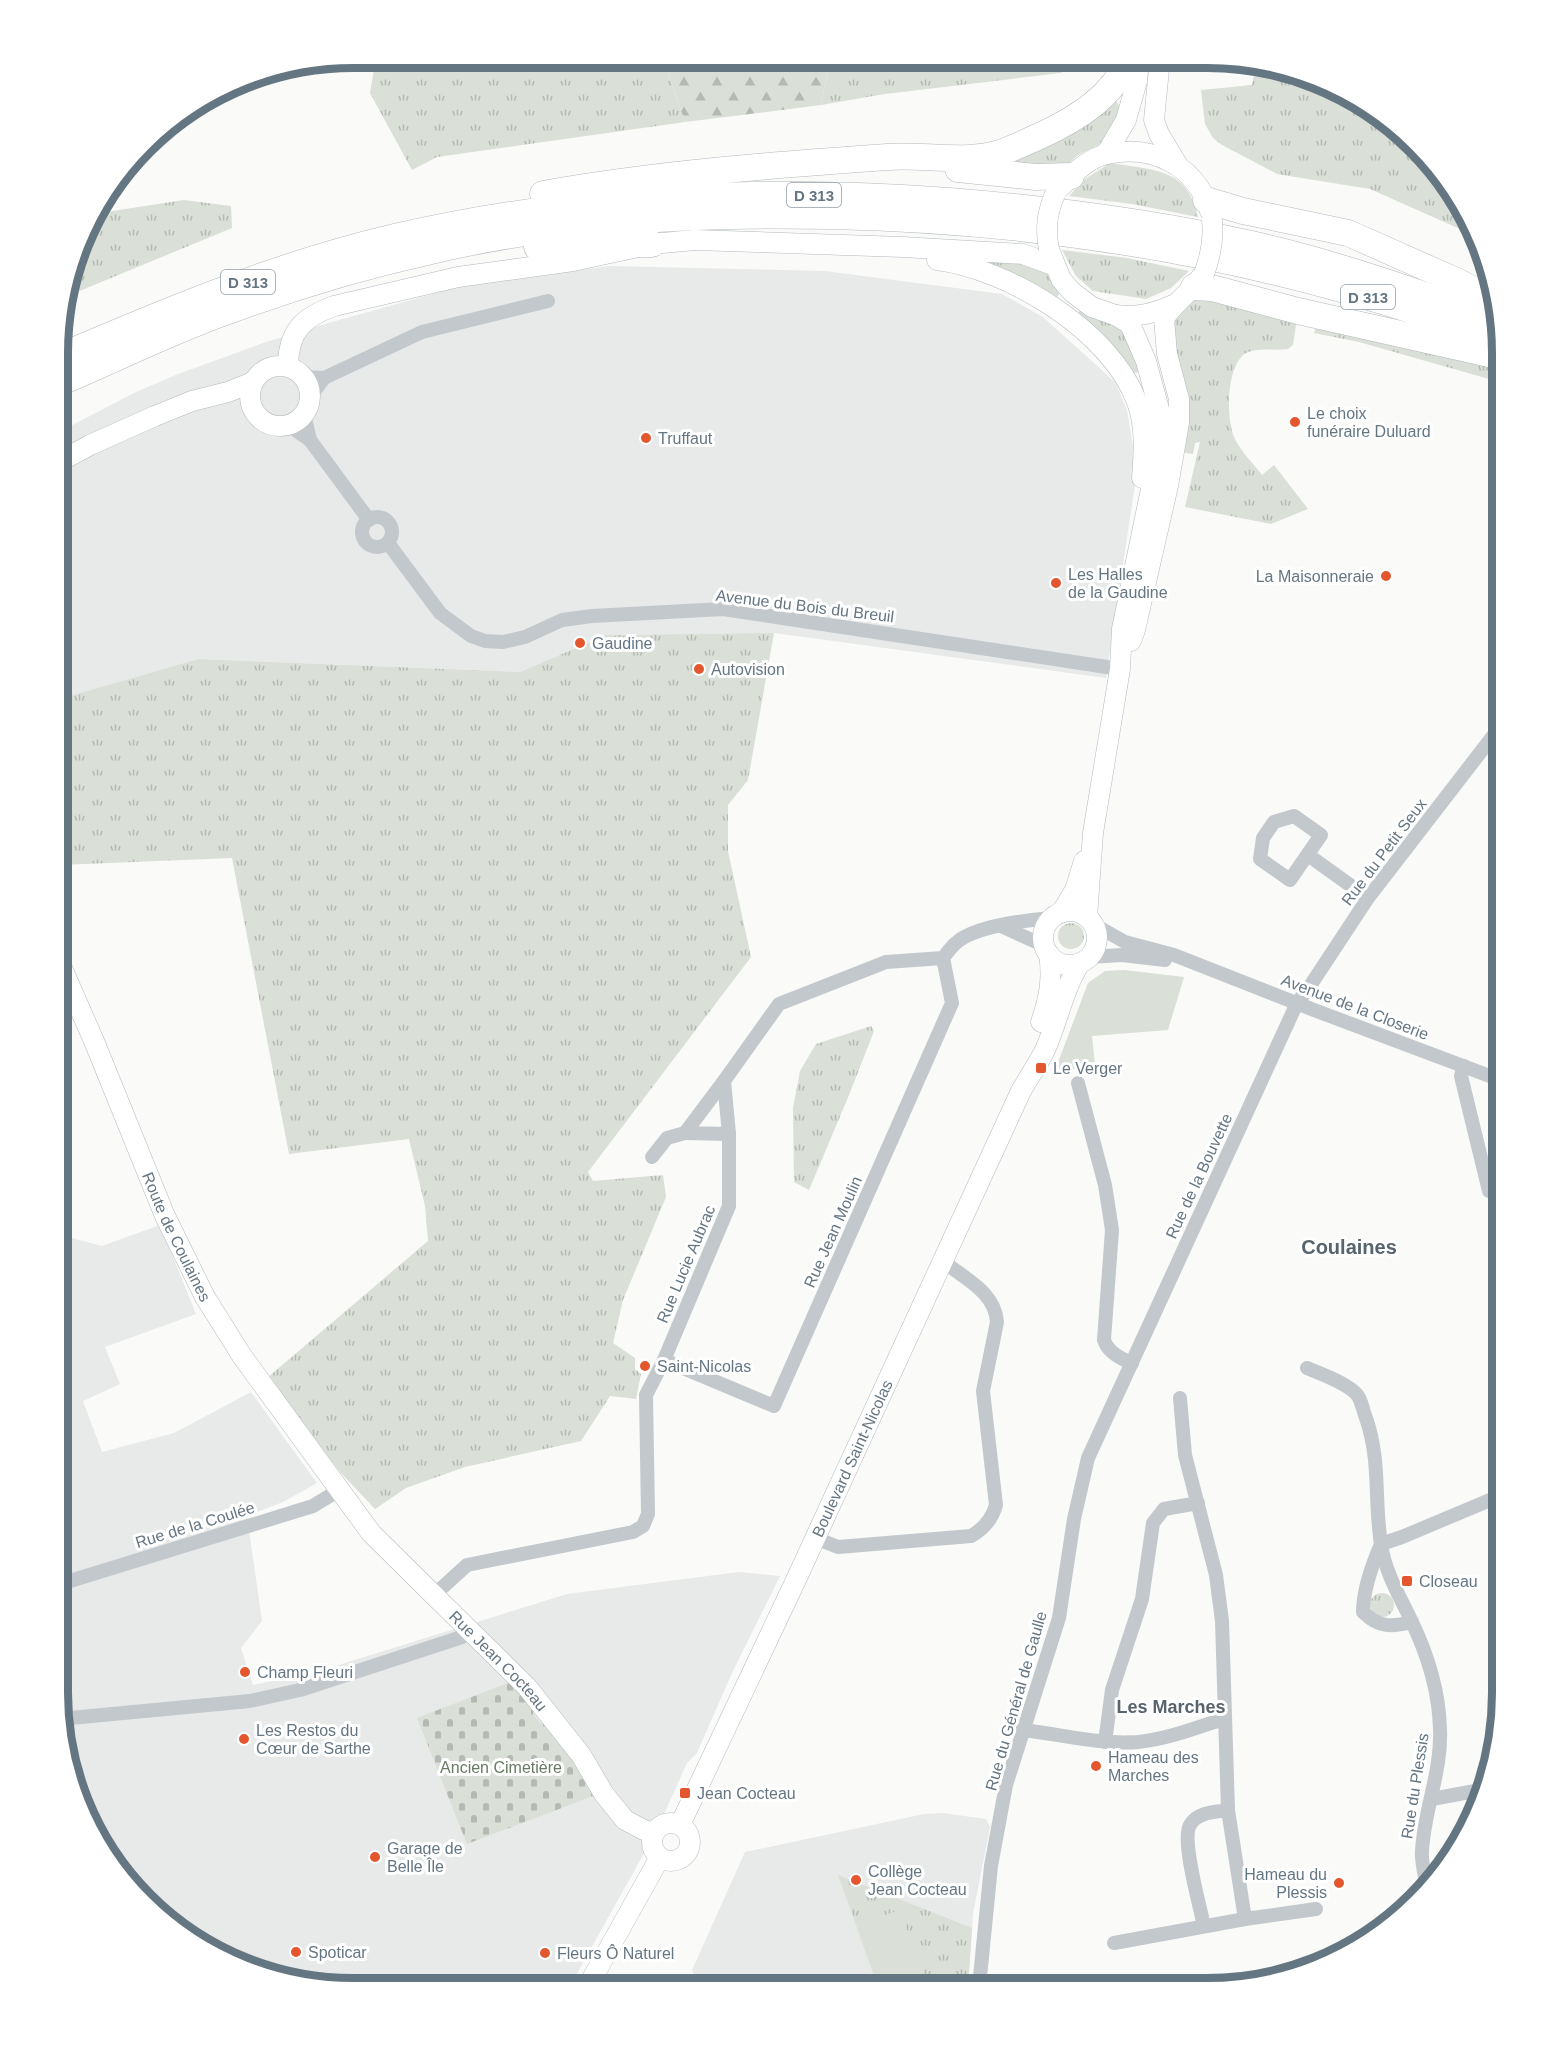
<svg xmlns="http://www.w3.org/2000/svg" width="1560" height="2045" viewBox="0 0 1560 2045" font-family="Arial,sans-serif">
<style>
.built{fill:#e8e9e9}
.grass{fill:url(#grass-tufts)}
.forest{fill:url(#forest-firs)}
.cemetery{fill:url(#cemetery-stones)}
.green{fill:#dadfd7}
.lines{fill:none;stroke-linecap:round;stroke-linejoin:round}
.secondary-casing{stroke:#b3babf;stroke-width:21}
.highway-casing{stroke:#b4b9bd;stroke-width:27}
.street{stroke:#c3c8cc;stroke-width:14}
.secondary{stroke:#fff;stroke-width:20}
.highway{stroke:#fff;stroke-width:26}
.secondary-bridge-casing{stroke:#b3babf;stroke-width:21;stroke-linecap:butt}
.secondary-bridge{stroke:#fff;stroke-width:20}
.poi-dot{fill:#e4572e;stroke:#fff;stroke-width:2}
.labels{text-anchor:middle;dominant-baseline:central;stroke-width:6;stroke-linejoin:round;paint-order:stroke}
.shield{fill:#fff;stroke:#939fa8;stroke-width:1.5}
.shield-label{font-size:15px;font-weight:bold;fill:#657683}
.poi-label{font-size:16px;fill:#657683;stroke:#fff;text-anchor:start}
.street-label{font-size:16px;fill:#657683;stroke:#fff}
.park-label{font-size:16px;fill:#687a64;stroke:#fff}
.neighbourhood-label{font-size:18px;font-weight:bold;fill:#57646e;stroke:#fff}
.quarter-label{font-size:20px;font-weight:bold;fill:#57646e;stroke:#fff}
.rim{fill:none;stroke:#657683;stroke-width:8}
</style>
<defs>
<pattern id="grass-tufts" width="24" height="20" patternUnits="userSpaceOnUse" patternTransform="scale(1.5)"><rect width="24" height="20" fill="#dadfd7"/><path d="M3 7l-1-3M5 7V3M7 7l1-3M15 17l-1-3M17 17v-4M19 17l1-3" fill="none" stroke="#b4b9b4"/></pattern>
<pattern id="forest-firs" width="22" height="20" patternUnits="userSpaceOnUse" patternTransform="scale(1.5)"><rect width="22" height="20" fill="#dadfd7"/><path d="M5 1l3.5 6h-7zM16 11l3.5 6h-7z" fill="#b4b9b4"/></pattern>
<pattern id="cemetery-stones" width="16" height="16" patternUnits="userSpaceOnUse" patternTransform="scale(1.5)"><rect width="16" height="16" fill="#dadfd7"/><path d="M2 7V4a2 2 0 0 1 4 0v3zM10 15v-3a2 2 0 0 1 4 0v3z" fill="#b4b9b4"/></pattern>
</defs>
<rect width="100%" height="100%" fill="#fafaf8"/>
<g class="built">
<path d="M 608,266 L 825,271 L 1002,294 L 1043,317 L 1115,382 L 1127,410 L 1137,471 L 1106,678 L 774,633 L 606,635 L 520,672 L 198,659 L 59,699 L 59,432 L 134,393 L 178,374 L 266,342 L 325,324 L 457,287 Z"/>
<path d="M 160,1225 L 196,1314 L 105,1347 L 120,1384 L 83,1401 L 102,1452 L 174,1433 L 251,1392 L 317,1483 L 283,1502 L 247,1516 L 262,1621 L 241,1648 L 253,1685 L 313,1673 L 567,1594 L 739,1572 L 780,1576 L 732,1673 L 697,1753 L 687,1763 L 657,1830 L 570,1986 L 314,1986 L 257,1972 L 188,1938 L 131,1888 L 88,1823 L 67,1769 L 57,1693 L 58,1243 L 72,1238 L 102,1246 Z"/>
<path d="M 943,1813 L 986,1819 L 990,1827 L 973,1914 L 968,1987 L 701,1987 L 692,1970 L 745,1852 L 924,1814 Z"/>
</g>
<g class="grass">
<path d="M 376,57 L 663,58 L 685,122 L 437,157 L 412,170 L 370,93 Z"/>
<path d="M 830,58 L 1070,59 L 1061,73 L 885,94 L 821,105 Z"/>
<path d="M 1266,65 L 1320,79 L 1372,107 L 1430,158 L 1472,221 L 1478,237 L 1370,189 L 1277,174 L 1222,145 L 1213,138 L 1205,124 L 1201,90 L 1252,85 L 1255,69 Z"/>
<path d="M 1115,100 L 1121,108 L 1110,139 L 1078,155 L 1066,166 L 1017,166 L 1013,160 Z"/>
<path d="M 1110,163 C 1151,170 1188,167 1198,217 L 1132,204 L 1069,196 L 1085,179 Z"/>
<path d="M 184,200 L 231,206 L 232,228 L 65,297 L 93,214 Z"/>
<path d="M 1062,250 L 1127,258 L 1189,271 L 1171,288 L 1146,299 L 1093,291 L 1076,276 Z"/>
<path d="M 986,257 L 1053,265 C 1057,276 1066,290 1055,299 L 983,263 Z"/>
<path d="M 1194,287 L 1298,311 L 1293,345 L 1288,349 C 1275,351 1258,347 1246,353 C 1226,365 1226,418 1234,437 C 1240,451 1254,464 1262,475 L 1274,465 L 1308,509 L 1271,524 L 1185,507 L 1200,442 L 1195,443 L 1193,454 L 1186,453 L 1177,445 L 1172,369 L 1175,304 Z"/>
<path d="M 1080,310 L 1130,324 L 1140,371 L 1136,373 L 1130,372 L 1078,314 Z"/>
<path d="M 1319,316 L 1503,357 L 1503,383 L 1359,342 L 1314,333 Z"/>
<path d="M 774,633 L 748,780 L 728,805 L 728,851 L 751,957 L 588,1172 L 593,1181 L 663,1175 L 666,1197 L 623,1300 L 613,1343 L 635,1358 L 635,1369 L 641,1374 L 636,1399 L 610,1396 L 581,1441 L 465,1467 L 406,1488 L 375,1509 L 341,1473 L 267,1378 L 428,1241 L 425,1206 L 409,1139 L 289,1154 L 232,858 L 59,865 L 59,699 L 198,659 L 520,672 L 606,635 Z"/>
<circle cx="1071" cy="936" r="13"/>
<path d="M 871,1026 L 874,1031 L 849,1095 L 809,1190 L 794,1182 L 793,1108 L 800,1071 L 816,1044 Z"/>
<circle cx="1382" cy="1605" r="12"/>
<path d="M 838,1875 L 972,1928 L 968,1987 L 928,1987 L 900,1910 L 856,1925 Z"/>
</g>
<path class="forest" d="M 663,58 L 830,58 L 821,105 L 685,122 Z"/>
<path class="cemetery" d="M 513,1681 L 534,1705 L 533,1714 L 540,1723 L 548,1723 L 568,1751 L 593,1796 L 467,1844 L 417,1718 Z"/>
<g class="green">
<path d="M 1124,970 L 1184,977 L 1168,1030 L 1092,1036 L 1095,1065 L 1054,1073 L 1088,983 L 1105,971 Z"/>
<path d="M 900,1910 L 928,1987 L 878,1987 L 856,1925 Z"/>
</g>
<g class="lines">
<g class="secondary-casing">
<g id="secondary">
<path d="M 1160,59 L 1154,120 L 1159,134 L 1177,164"/>
<path d="M 1106,154 L 1126,120 L 1137,81 L 1139,59"/>
<path d="M 1062,186 C 1074,172 1089,158 1107,154 C 1153,144 1196,166 1210,211"/>
<path d="M 1050,252 L 1061,279 L 1072,292 L 1092,307 L 1115,315 L 1130,324 L 1146,361 L 1159,409 L 1160,437 L 1156,465 L 1122,629 L 1120,669 L 1093,833 L 1087,917"/>
<path d="M 937,260 C 1009,269 1111,331 1137,402 C 1146,427 1144,452 1142,478"/>
<path d="M 1115,315 C 1137,318 1155,313 1175,304"/>
<circle cx="280" cy="396" r="30"/>
<path d="M 292,368 L 288,364 C 289,330 304,317 334,306 L 458,277 L 573,261 L 652,244 L 694,240 L 903,247 L 1023,254 L 1053,265"/>
<path d="M 59,462 L 90,445 L 155,416 L 192,401 L 228,392 L 253,382"/>
<path d="M 1131,641 L 1135,630 L 1168,486 L 1179,423 L 1179,399 L 1167,354 L 1164,318 C 1176,302 1191,291 1202,276"/>
<circle cx="1070" cy="938" r="27"/>
<path d="M 1061,913 L 1075,890 L 1084,861"/>
<path id="s1" d="M 58,959 L 94,1041 L 165,1216 L 205,1297 L 242,1356 L 371,1533 L 527,1687 L 581,1755 L 604,1794 L 625,1820 L 644,1830 L 654,1833"/>
<path d="M 1041,1022 C 1049,999 1053,979 1049,954"/>
<circle cx="671" cy="1842" r="19"/>
<path id="s2" d="M 680,1825 L 795,1582 L 1021,1091 C 1029,1077 1038,1064 1045,1050 C 1058,1021 1063,990 1080,963"/>
<path d="M 588,1986 L 659,1859"/>
</g>
</g>
<g class="highway-casing">
<g id="highway">
<path d="M 958,169 L 1036,177 L 1071,176"/>
<path d="M 543,194 C 656,174 772,165 887,157 C 924,154 964,164 1000,153 C 1014,148 1028,141 1042,135 C 1078,118 1112,97 1129,59"/>
<path d="M 1206,200 L 1243,211 L 1348,233 L 1454,280 L 1496,301"/>
<path d="M 537,247 L 572,244 L 652,244"/>
<path d="M 1194,287 L 1212,288 L 1298,311 L 1503,357"/>
<path d="M 59,357 C 169,310 279,264 395,237 C 577,195 764,187 949,201 C 1051,209 1151,222 1251,244 C 1335,263 1418,292 1499,322"/>
<path d="M 59,383 C 116,359 173,330 231,310 C 296,286 363,266 431,251 C 562,220 697,213 831,216 C 1062,221 1285,259 1502,342"/>
</g>
</g>
<g class="street">
<path d="M 303,377 L 324,378"/>
<path d="M 310,397 L 324,378 L 422,332 L 548,301"/>
<path d="M 304,414 L 310,440"/>
<path d="M 288,425 L 310,440 L 369,520"/>
<circle cx="377" cy="532" r="15"/>
<path d="M 388,543 L 440,613 L 471,636 L 485,641 L 503,642 L 525,637 L 562,620 L 592,616 L 723,609 L 1120,669"/>
<path d="M 1294,816 L 1321,835 L 1290,880 L 1260,859 L 1263,838 L 1274,822 Z"/>
<path d="M 1308,855 L 1368,898"/>
<path d="M 1093,924 L 1125,942 L 1174,955 L 1314,1010 L 1503,1081"/>
<path d="M 1001,926 L 1045,946"/>
<path d="M 1089,957 L 1122,955 L 1165,960"/>
<path d="M 1464,1066 L 1461,1076 L 1489,1191"/>
<path d="M 724,1081 L 685,1133 L 729,1134"/>
<path d="M 1078,1083 L 1105,1185 L 1112,1230 L 1104,1340 C 1108,1352 1121,1359 1132,1363"/>
<path d="M 652,1157 L 667,1138 L 685,1133"/>
<path d="M 1495,1350 L 1503,1378"/>
<path d="M 664,1360 L 774,1406 L 952,1003 L 943,958"/>
<path d="M 1307,1368 C 1321,1374 1350,1384 1358,1396 C 1362,1402 1363,1411 1366,1418 C 1381,1461 1374,1501 1381,1544 C 1385,1572 1399,1595 1411,1620 C 1428,1655 1439,1691 1440,1729 C 1442,1771 1424,1810 1422,1851 C 1421,1862 1425,1875 1427,1887"/>
<path d="M 1180,1398 L 1185,1455 L 1216,1575 L 1222,1621 L 1228,1810 L 1245,1919"/>
<path d="M 815,1538 L 838,1547 L 971,1536 C 984,1529 992,1519 996,1505 L 983,1391 L 997,1322 C 995,1292 965,1279 944,1262"/>
<path d="M 1381,1544 L 1402,1537 L 1502,1495"/>
<path d="M 1381,1544 C 1372,1565 1363,1589 1363,1612 C 1379,1628 1392,1627 1412,1622"/>
<path d="M 57,1585 L 313,1506 L 339,1490"/>
<path d="M 434,1595 L 467,1565 L 633,1532 L 643,1526 L 648,1514 L 646,1395 L 664,1360 L 729,1206 L 729,1134 L 724,1081 L 779,1004 L 886,962 L 943,958 C 947,953 951,947 956,943 C 974,926 1028,920 1053,918"/>
<path d="M 60,1719 L 250,1701 L 300,1690 L 462,1637 L 471,1632"/>
<path d="M 1022,1730 C 1060,1734 1099,1745 1138,1742 C 1167,1739 1196,1728 1223,1719"/>
<path d="M 1105,1742 L 1112,1690 L 1142,1599 L 1153,1523 L 1164,1509 L 1198,1503"/>
<path d="M 1432,1799 L 1475,1791 L 1485,1791"/>
<path d="M 1204,1926 C 1200,1906 1181,1840 1190,1825 C 1197,1812 1215,1812 1228,1810"/>
<path d="M 1114,1943 L 1245,1919 L 1316,1909"/>
<path d="M 692,1985 L 693,1987"/>
<path d="M 979,1987 L 991,1866 L 1006,1785 L 1059,1618 L 1074,1519 L 1088,1458 L 1297,1003 L 1310,986 L 1368,898 L 1503,723"/>
</g>
<use href="#secondary" class="secondary"/>
<use href="#highway" class="highway"/>
<g class="secondary-bridge-casing">
<g id="secondary-bridge">
<path d="M 1049,249 C 1045,229 1047,213 1055,194"/>
<path d="M 1204,274 C 1211,255 1214,239 1212,220"/>
</g>
</g>
<use href="#secondary-bridge" class="secondary-bridge"/>
</g>
<g class="poi-dot">
<circle cx="1295" cy="422" r="6"/>
<circle cx="646" cy="438" r="6"/>
<circle cx="1386" cy="576" r="6"/>
<circle cx="1056" cy="583" r="6"/>
<circle cx="580" cy="643" r="6"/>
<circle cx="699" cy="669" r="6"/>
<rect x="1035" y="1062" width="12" height="12" rx="3"/>
<circle cx="645" cy="1366" r="6"/>
<rect x="1401" y="1575" width="12" height="12" rx="3"/>
<circle cx="245" cy="1672" r="6"/>
<circle cx="244" cy="1739" r="6"/>
<circle cx="1096" cy="1766" r="6"/>
<rect x="679" y="1787" width="12" height="12" rx="3"/>
<circle cx="375" cy="1857" r="6"/>
<circle cx="856" cy="1880" r="6"/>
<circle cx="1339" cy="1883" r="6"/>
<circle cx="296" cy="1952" r="6"/>
<circle cx="545" cy="1953" r="6"/>
</g>
<g class="labels">
<g class="shield">
<rect x="787" y="183" width="54" height="24" rx="4.5"/>
<rect x="221" y="270" width="54" height="24" rx="4.5"/>
<rect x="1341" y="285" width="54" height="24" rx="4.5"/>
</g>
<g class="shield-label">
<text x="814" y="195">D 313</text>
<text x="248" y="282">D 313</text>
<text x="1368" y="297">D 313</text>
</g>
<g class="poi-label">
<text x="1307" y="413">Le choix<tspan x="1307" dy="18">funéraire Duluard</tspan></text>
<text x="658" y="438">Truffaut</text>
<text x="1068" y="574">Les Halles<tspan x="1068" dy="18">de la Gaudine</tspan></text>
<text x="1374" y="576" text-anchor="end">La Maisonneraie</text>
<text x="592" y="643">Gaudine</text>
<text x="711" y="669">Autovision</text>
<text x="1053" y="1068">Le Verger</text>
<text x="657" y="1366">Saint-Nicolas</text>
<text x="1419" y="1581">Closeau</text>
<text x="257" y="1672">Champ Fleuri</text>
<text x="256" y="1730">Les Restos du<tspan x="256" dy="18">Cœur de Sarthe</tspan></text>
<text x="1108" y="1757">Hameau des<tspan x="1108" dy="18">Marches</tspan></text>
<text x="697" y="1793">Jean Cocteau</text>
<text x="387" y="1848">Garage de<tspan x="387" dy="18">Belle Île</tspan></text>
<text x="868" y="1871">Collège<tspan x="868" dy="18">Jean Cocteau</tspan></text>
<text x="1327" y="1874" text-anchor="end">Hameau du<tspan x="1327" dy="18">Plessis</tspan></text>
<text x="308" y="1952">Spoticar</text>
<text x="557" y="1953">Fleurs Ô Naturel</text>
</g>
<g class="street-label">
<text transform="translate(805 606) rotate(7)">Avenue du Bois du Breuil</text>
<text transform="translate(1384 852) rotate(-53)">Rue du Petit Seux</text>
<text transform="translate(1355 1007) rotate(21)">Avenue de la Closerie</text>
<text transform="translate(1199 1176) rotate(-65)">Rue de la Bouvette</text>
<text transform="translate(833 1232) rotate(-66)">Rue Jean Moulin</text>
<text stroke="none"><textPath href="#s1" startOffset="302">Route de Coulaines</textPath></text>
<text transform="translate(686 1264) rotate(-67)">Rue Lucie Aubrac</text>
<text stroke="none"><textPath href="#s2" startOffset="405">Boulevard Saint-Nicolas</textPath></text>
<text transform="translate(195 1525) rotate(-17)">Rue de la Coulée</text>
<text stroke="none"><textPath href="#s1" startOffset="838">Rue Jean Cocteau</textPath></text>
<text transform="translate(1016 1701) rotate(-74)">Rue du Général de Gaulle</text>
<text transform="translate(1415 1786) rotate(-81)">Rue du Plessis</text>
</g>
<g class="park-label">
<text x="501" y="1767">Ancien Cimetière</text>
</g>
<g class="neighbourhood-label">
<text x="1171" y="1707">Les Marches</text>
</g>
<g class="quarter-label">
<text x="1349" y="1247">Coulaines</text>
</g>
</g>
<path d="M0 0H1560V2045H0ZM353 68H1207A285 285 0 0 1 1492 353V1693A285 285 0 0 1 1207 1978H353A285 285 0 0 1 68 1693V353A285 285 0 0 1 353 68Z" fill="#fff" fill-rule="evenodd"/>
<path class="rim" d="M353 68H1207A285 285 0 0 1 1492 353V1693A285 285 0 0 1 1207 1978H353A285 285 0 0 1 68 1693V353A285 285 0 0 1 353 68Z"/>
</svg>
